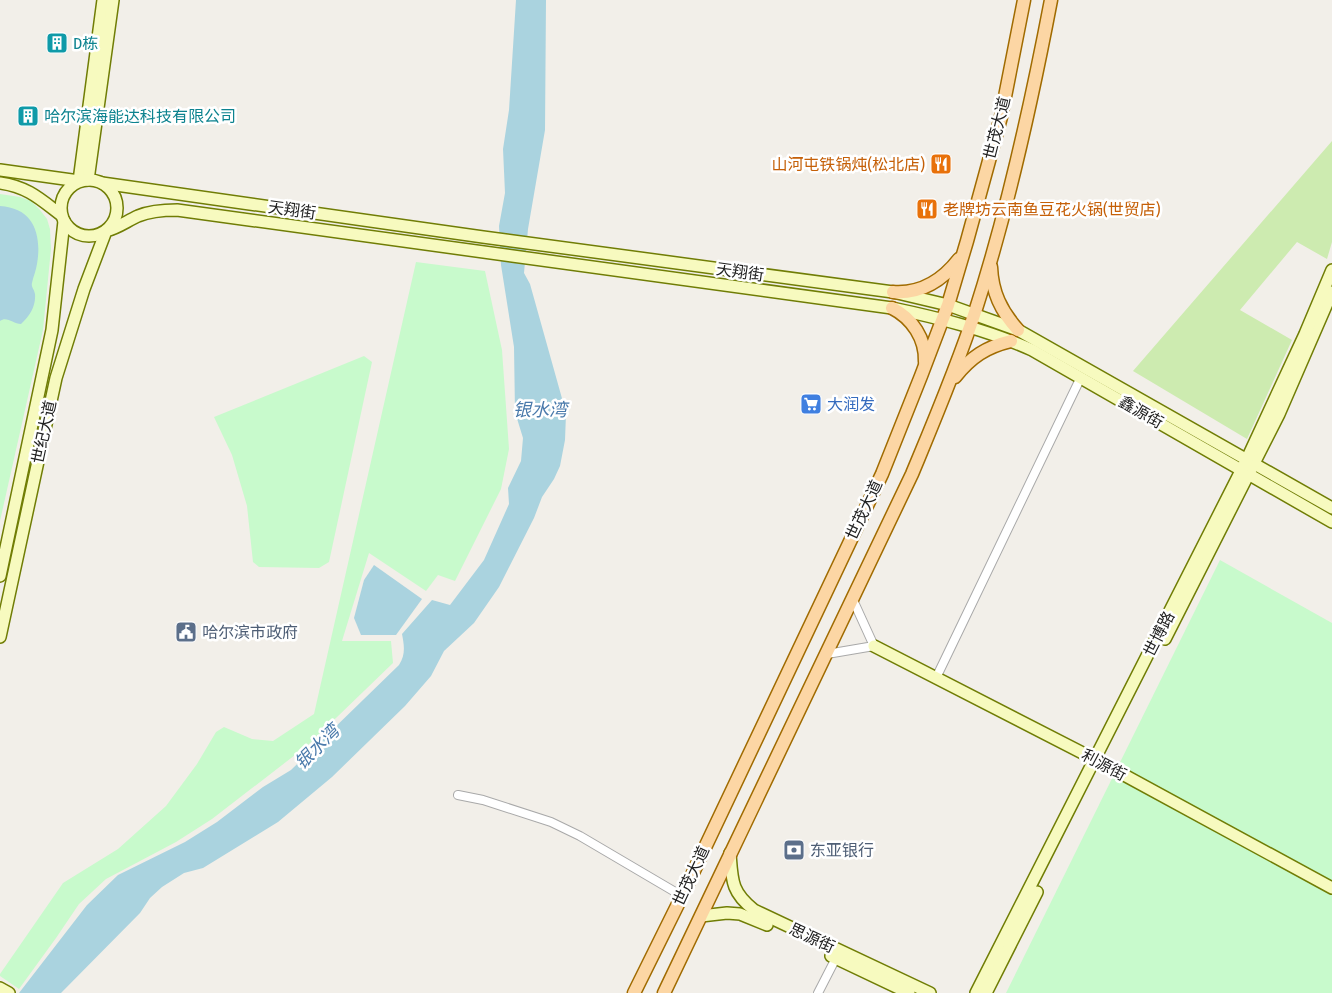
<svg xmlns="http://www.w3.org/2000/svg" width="1332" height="993" viewBox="0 0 1332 993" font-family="'Fira Sans Condensed','Noto Sans SC',sans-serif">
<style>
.grass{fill:#cdebb0}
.park{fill:#c8facc}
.water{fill:#aad3df}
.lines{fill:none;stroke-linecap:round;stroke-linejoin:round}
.street-casing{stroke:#a9a9a9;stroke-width:10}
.secondary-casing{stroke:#707d05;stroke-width:14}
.primary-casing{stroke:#a06b00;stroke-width:15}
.street{stroke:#fff;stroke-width:8}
.secondary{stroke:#f7fabf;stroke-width:11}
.primary{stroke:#fcd6a4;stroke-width:12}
.labels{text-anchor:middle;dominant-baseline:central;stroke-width:5;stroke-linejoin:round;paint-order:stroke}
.culture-label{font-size:16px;fill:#0d838f;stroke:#fff;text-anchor:start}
.street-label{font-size:16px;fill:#222;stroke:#fff}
.food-label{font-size:16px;fill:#c56008;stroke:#fff;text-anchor:end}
.shop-label{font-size:16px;fill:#366cbe;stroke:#fff;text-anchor:start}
.service-label{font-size:16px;fill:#4e5e75;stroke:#fff;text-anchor:start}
.water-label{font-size:18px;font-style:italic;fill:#4a7aab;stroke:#fff}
</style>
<rect width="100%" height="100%" fill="#f2efe9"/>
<path class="grass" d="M 1332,141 L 1332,242 L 1327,259 L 1297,242 L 1240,310 L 1292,340 L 1247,439 L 1133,371 Z"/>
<g class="park">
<path d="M 0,194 L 20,197 L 31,201 L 40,210 L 47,219 L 50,229 L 51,249 L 43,330 L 0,521 Z"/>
<path d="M 416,262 L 485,271 L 502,350 L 509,449 L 501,489 L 455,581 L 438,575 L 426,591 L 369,553 L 342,641 L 391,641 L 393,663 L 308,745 L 212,819 L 176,842 L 106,879 L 79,904 L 56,938 L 19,989 L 0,976 L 0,974 L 63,883 L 118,849 L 166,806 L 197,764 L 216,732 L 224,727 L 252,739 L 273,741 L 314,714 Z"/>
<path d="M 364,356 L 372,362 L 329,562 L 319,568 L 259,567 L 253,562 L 247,506 L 232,455 L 214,417 Z"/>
<path d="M 1220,560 L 1332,623 L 1332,993 L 1006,993 Z"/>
</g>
<g class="water">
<path d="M 516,0 L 546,0 L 545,130 L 528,229 L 524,273 L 530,284 L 563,402 L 566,414 L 565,440 L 560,466 L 554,479 L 542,497 L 534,518 L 499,587 L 474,623 L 444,651 L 431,676 L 405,706 L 332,777 L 278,822 L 203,868 L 184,873 L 162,887 L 150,898 L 140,913 L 61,993 L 19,993 L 87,905 L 118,875 L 185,842 L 217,822 L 263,787 L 291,770 L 399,665 C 406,654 404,645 402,634 L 432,600 L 450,605 L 484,560 L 509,504 L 508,488 L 521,461 L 523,438 L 515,412 L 514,347 L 501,265 L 499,226 L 505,193 L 503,149 L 509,110 Z"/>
<path d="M 0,206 C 34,208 42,235 37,264 C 36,271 33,277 32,283 C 31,287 34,289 35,294 C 36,306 30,316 21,324 C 13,324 7,316 0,321 Z"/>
<path d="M 374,565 L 422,599 L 396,635 L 361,635 L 354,618 L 364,580 Z"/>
</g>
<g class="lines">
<g class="street-casing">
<g id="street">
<path d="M 827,654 L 874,646 L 853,600"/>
<path d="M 936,678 L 1081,377"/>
<path d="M 458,795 L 483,800 L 551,822 L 580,836 L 682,896"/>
<path d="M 818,993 L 836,958"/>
</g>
</g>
<g class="secondary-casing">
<g id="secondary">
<path d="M 0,170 L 79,181 L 103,0"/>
<path d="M 88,180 L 113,0"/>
<circle cx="89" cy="208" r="28"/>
<path d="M 0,183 C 28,187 40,199 61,215"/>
<path d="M 102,183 L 483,237 L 893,292 L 948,305 L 1018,330 L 1332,508"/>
<path d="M 0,576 L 52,330 L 64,221"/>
<path d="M 0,637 L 56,378 L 84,289 L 106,231 C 118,228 127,221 138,216 C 150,211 164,210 177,210 L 892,308 C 939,318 988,330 1032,350 L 1332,522"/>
<path d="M 1165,639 L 1279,414 L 1332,292"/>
<path d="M 874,646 L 1102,763 L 1332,888"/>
<path d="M 730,853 C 732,880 731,892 754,910 L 930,993"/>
<path d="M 701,916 L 727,913 L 740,914 L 767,925"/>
<path d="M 831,956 L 909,993"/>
<path d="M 0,988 L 9,993"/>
<path d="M 976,993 L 1247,459 L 1305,334 L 1332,270"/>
<path d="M 986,993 L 1037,892"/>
</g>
</g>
<g class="primary-casing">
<g id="primary">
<path d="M 991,267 C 992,292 1001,311 1018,330"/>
<path d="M 893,292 C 921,294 942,281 959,259"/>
<path d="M 892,308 C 912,318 926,339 925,362"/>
<path d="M 955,377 C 971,357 986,347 1011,341"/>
<path d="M 634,993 L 682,896 L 882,474 L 921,376 L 948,305 L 967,241 L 1001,117 L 1024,0"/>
<path d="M 664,993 L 912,474 C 934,421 957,367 975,312 C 1008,210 1031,105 1051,0"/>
</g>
</g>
<use href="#street" class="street"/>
<use href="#secondary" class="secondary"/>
<use href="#primary" class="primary"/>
</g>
<defs>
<g id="building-square" transform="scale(1.125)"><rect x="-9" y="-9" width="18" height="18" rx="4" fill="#0f9aa8" stroke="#fff"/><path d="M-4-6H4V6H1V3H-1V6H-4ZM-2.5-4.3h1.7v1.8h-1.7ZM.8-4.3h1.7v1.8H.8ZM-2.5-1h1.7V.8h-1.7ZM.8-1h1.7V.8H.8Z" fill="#fff"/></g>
<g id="restaurant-square" transform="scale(1.125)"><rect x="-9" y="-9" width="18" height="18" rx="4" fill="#e8710a" stroke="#fff"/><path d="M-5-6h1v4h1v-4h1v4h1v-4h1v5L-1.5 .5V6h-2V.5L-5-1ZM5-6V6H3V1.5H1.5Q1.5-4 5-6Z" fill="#fff"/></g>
<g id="supermarket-square" transform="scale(1.125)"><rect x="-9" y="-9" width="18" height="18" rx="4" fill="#3f7fe0" stroke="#fff"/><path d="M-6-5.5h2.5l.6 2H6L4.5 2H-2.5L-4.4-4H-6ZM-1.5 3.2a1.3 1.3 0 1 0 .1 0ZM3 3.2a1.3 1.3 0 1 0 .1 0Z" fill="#fff"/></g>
<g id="civic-square" transform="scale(1.125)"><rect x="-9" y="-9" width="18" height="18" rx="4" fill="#5c6f8a" stroke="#fff"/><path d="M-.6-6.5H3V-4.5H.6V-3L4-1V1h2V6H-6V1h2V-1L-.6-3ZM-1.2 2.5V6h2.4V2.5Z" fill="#fff"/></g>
<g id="bank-square" transform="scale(1.125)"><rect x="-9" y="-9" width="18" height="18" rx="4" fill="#5c6f8a" stroke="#fff"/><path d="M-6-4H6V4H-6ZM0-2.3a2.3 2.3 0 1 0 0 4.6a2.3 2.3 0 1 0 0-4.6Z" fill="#fff"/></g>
</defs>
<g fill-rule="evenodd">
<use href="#building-square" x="57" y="43"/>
<use href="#building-square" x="28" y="116"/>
<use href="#restaurant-square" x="941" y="164"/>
<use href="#restaurant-square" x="927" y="209"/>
<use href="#supermarket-square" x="811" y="404"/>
<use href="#civic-square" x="186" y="632"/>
<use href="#bank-square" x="794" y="850"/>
</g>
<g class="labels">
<g class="culture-label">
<text x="73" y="43">D栋</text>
<text x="44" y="116">哈尔滨海能达科技有限公司</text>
</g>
<g class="street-label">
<text transform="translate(997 128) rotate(-76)">世茂大道</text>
<text transform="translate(292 210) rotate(8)">天翔街</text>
<text transform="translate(740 272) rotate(8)">天翔街</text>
<text transform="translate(1141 412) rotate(30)">鑫源街</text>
<text transform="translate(44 432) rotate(-78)">世纪大道</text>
<text transform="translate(864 510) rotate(-65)">世茂大道</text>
<text transform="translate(1159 634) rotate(-63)">世博路</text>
<text transform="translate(1104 765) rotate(28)">利源街</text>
<text transform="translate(691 876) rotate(-65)">世茂大道</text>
<text transform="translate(812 938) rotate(25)">思源街</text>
</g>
<g class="food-label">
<text x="925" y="164">山河屯铁锅炖(松北店)</text>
<text x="943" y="209" text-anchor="start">老牌坊云南鱼豆花火锅(世贸店)</text>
</g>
<g class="shop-label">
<text x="827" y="404">大润发</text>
</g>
<g class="service-label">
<text x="202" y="632">哈尔滨市政府</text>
<text x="810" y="850">东亚银行</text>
</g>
<g class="water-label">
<text x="540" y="410">银水湾</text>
<text transform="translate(317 747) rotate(-45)">银水湾</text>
</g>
</g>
</svg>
